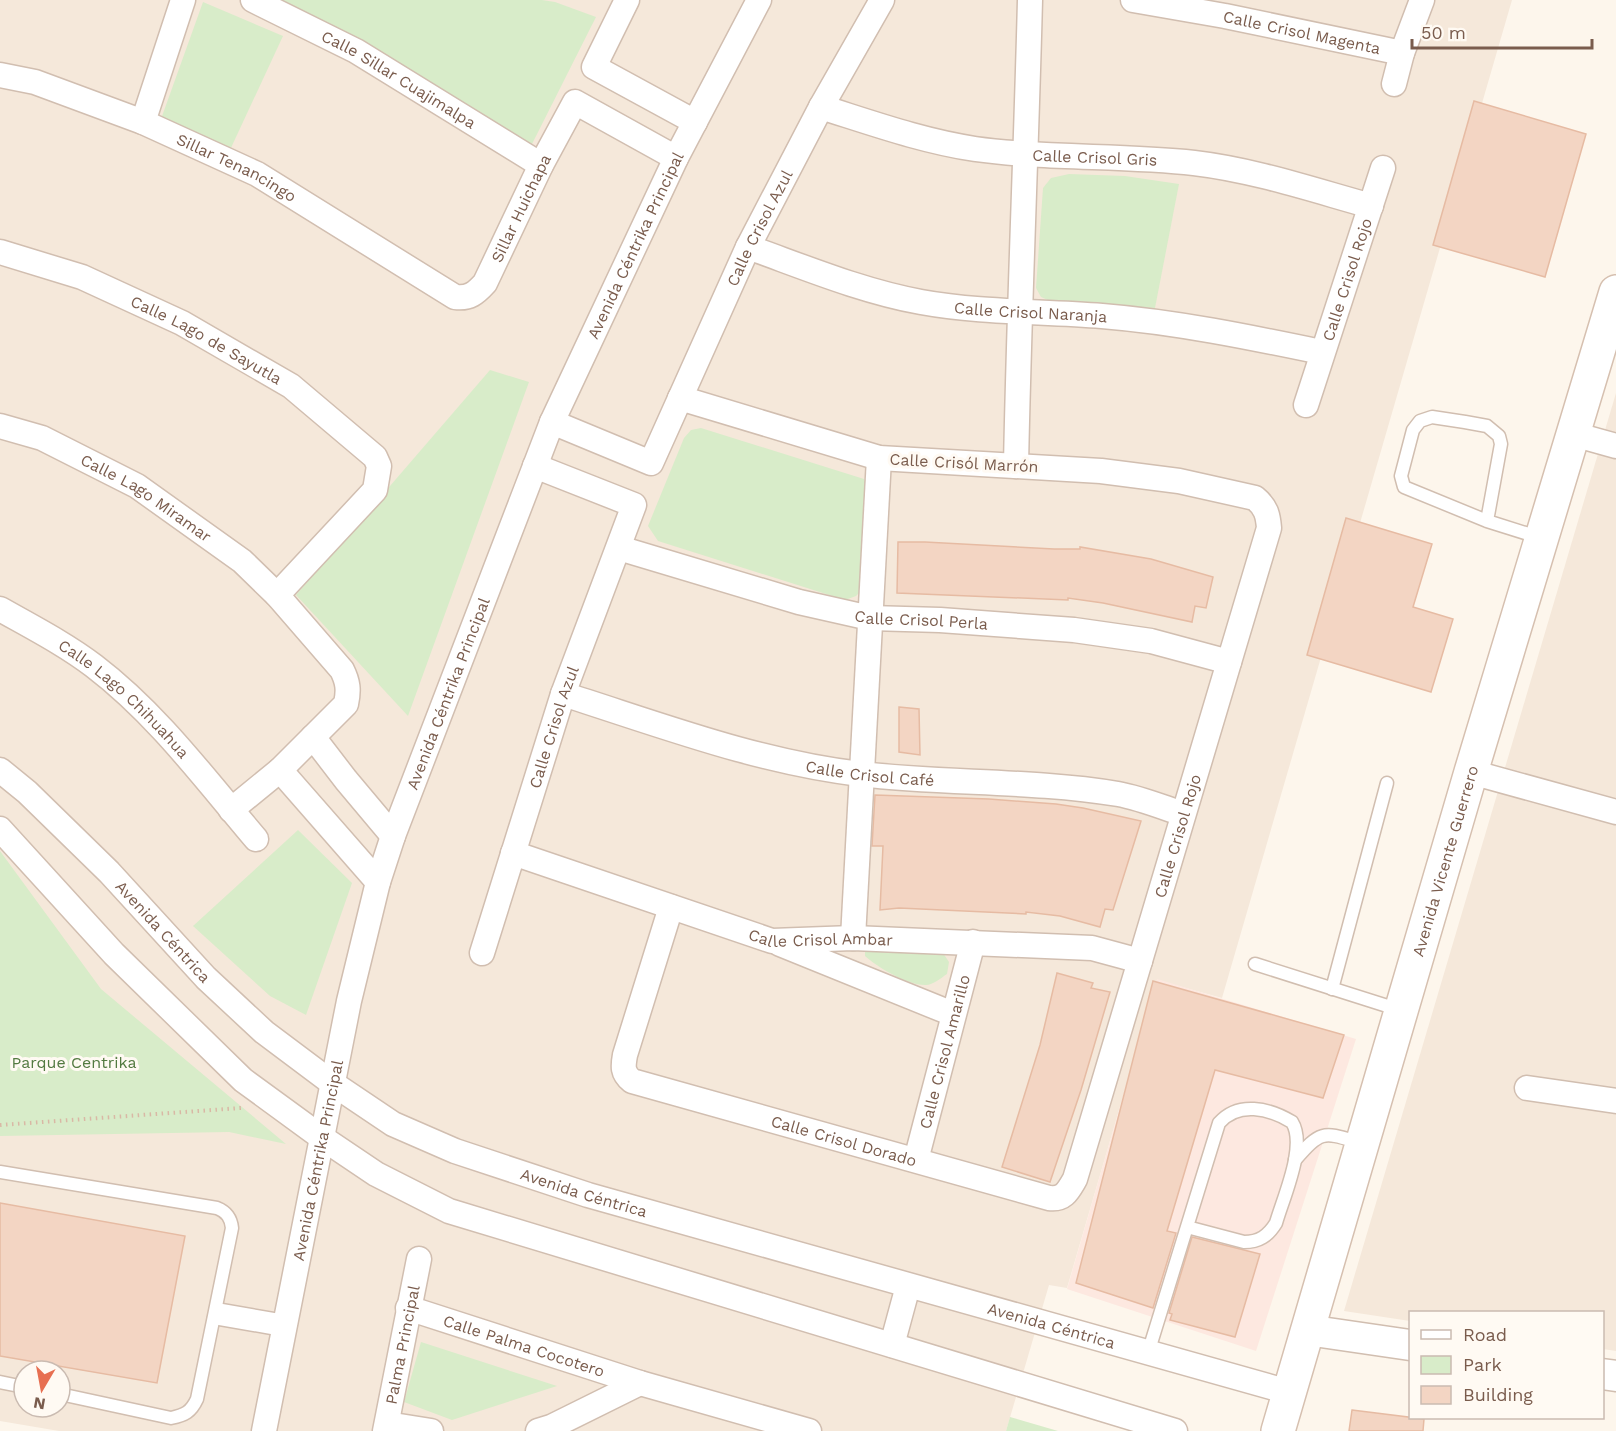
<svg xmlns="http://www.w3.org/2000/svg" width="1616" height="1431" viewBox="0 0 1616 1431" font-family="'Work Sans',sans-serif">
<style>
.residential{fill:#f5e8da;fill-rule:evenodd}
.commercial{fill:#fde8e0}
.green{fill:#d8ecc9}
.building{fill:#f3d5c3;stroke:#e6bba3;stroke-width:1.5}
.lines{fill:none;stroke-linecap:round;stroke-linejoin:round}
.service-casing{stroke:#d1beb0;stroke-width:15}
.minor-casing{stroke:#d1beb0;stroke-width:27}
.tertiary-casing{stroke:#d1beb0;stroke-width:33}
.secondary-casing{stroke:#d6c0b0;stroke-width:36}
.path{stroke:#d9b8a5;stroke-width:4;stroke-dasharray:1.5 4.5;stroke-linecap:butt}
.service{stroke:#fff;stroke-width:12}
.minor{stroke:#fff;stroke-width:24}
.tertiary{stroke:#fff;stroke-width:30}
.secondary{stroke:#fff;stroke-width:33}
.labels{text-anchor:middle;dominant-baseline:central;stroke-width:6;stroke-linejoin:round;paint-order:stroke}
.street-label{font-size:16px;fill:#7a5c4d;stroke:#fffaf3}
.park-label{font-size:16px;fill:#537a41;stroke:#fffaf3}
</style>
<rect width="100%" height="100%" fill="#fdf6ec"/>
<g class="residential">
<path d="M 0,0 L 1512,0 L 1222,998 L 1157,980 L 1067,1288 L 1049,1285 L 1006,1431 L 59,1431 L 0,1421 ZM 24,1371 L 60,1371 L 60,1407 L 24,1407 Z"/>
<path d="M 1616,393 L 1616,1351 L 1603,1349 L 1602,1312 L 1410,1312 L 1410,1321 L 1344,1311 Z"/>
</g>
<path class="commercial" d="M 1157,979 L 1356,1039 L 1256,1351 L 1067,1289 Z"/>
<g class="green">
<path d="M 278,0 L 542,0 L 555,2 L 596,17 L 532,144 Z"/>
<path d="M 203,2 L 283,36 L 230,150 L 161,119 Z"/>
<path d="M 1069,174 L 1125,176 L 1179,184 L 1155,308 L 1050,301 L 1041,297 L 1036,288 L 1043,188 L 1051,178 Z"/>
<path d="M 490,370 L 529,382 L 408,716 L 296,595 Z"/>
<path d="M 701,428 L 864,479 L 868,489 L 863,589 L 856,596 L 845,600 L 658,541 L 648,526 L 684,438 L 691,430 Z"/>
<path d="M 298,830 L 352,883 L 306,1015 L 270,996 L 193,926 Z"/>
<path d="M 0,851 L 101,989 L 286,1144 L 229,1132 L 0,1136 Z"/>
<path d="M 865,950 L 941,950 L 949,962 L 947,974 C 941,978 933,985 926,985 C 909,986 877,967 865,956 Z"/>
<path d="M 421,1342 L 557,1386 L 452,1420 L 404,1402 Z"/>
<path d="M 1010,1417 L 1058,1431 L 1006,1431 Z"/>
</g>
<g class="building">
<path d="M 1474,101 L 1586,134 L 1545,277 L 1433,245 Z"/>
<path d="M 1346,518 L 1432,544 L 1413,607 L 1453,619 L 1431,692 L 1307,655 Z"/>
<path d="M 898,542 L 925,542 L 1054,549 L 1080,549 L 1080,547 L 1151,559 L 1213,577 L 1206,608 L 1195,606 L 1192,622 L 1103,603 L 1068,598 L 1068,600 L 897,593 Z"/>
<path d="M 899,707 L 919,709 L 920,755 L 899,752 Z"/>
<path d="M 875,795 L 989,799 L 1056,804 L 1083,808 L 1141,821 L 1113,910 L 1105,909 L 1100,927 L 1060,916 L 1026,912 L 1026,914 L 899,908 L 880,910 L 883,846 L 872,846 Z"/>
<path d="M 1057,973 L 1093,983 L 1091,988 L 1110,992 L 1081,1090 L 1050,1182 L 1002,1167 L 1040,1045 Z"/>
<path d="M 1153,981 L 1344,1035 L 1323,1098 L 1215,1070 L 1167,1231 L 1176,1233 L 1153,1308 L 1076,1283 Z"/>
<path d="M 0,1203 L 185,1236 L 157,1383 L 0,1356 Z"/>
<path d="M 1192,1237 L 1260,1254 L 1235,1337 L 1170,1320 L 1172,1314 L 1169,1313 Z"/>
<path d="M 1352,1410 L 1424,1419 L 1423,1431 L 1349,1431 Z"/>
</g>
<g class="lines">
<g class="service-casing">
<g id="service">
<path d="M 1487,521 L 1501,444 L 1499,436 L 1487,426 L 1465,422 L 1432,417 L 1420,421 L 1413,430 L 1401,476 L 1404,487 L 1487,521 L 1541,538"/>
<path d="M 1255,964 L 1400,1010"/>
<path d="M 1332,989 L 1387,783"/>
<path d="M 1295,1160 C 1322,1129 1323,1132 1361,1143"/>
<path d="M 0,1172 L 217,1208 C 227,1212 231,1218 232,1228 L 197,1399 C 191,1412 185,1415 171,1418 L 60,1394"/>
<path d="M 216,1309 L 285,1321"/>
<path d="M 214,1318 L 283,1330"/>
<path d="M 1148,1353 L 1219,1123 C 1238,1101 1269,1108 1292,1122 C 1307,1146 1283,1198 1276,1223 C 1268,1236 1259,1242 1244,1242 L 1187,1227"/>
<path d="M 0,1382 L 24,1387"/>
</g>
</g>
<g class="minor-casing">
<g id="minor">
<path id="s1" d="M 253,0 L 356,51 L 541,165"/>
<path d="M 627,0 L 594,67 L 695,122"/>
<path id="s2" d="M 1133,0 L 1225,16 L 1402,53"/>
<path id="s3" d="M 0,75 L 35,82 L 143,122 L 257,174 L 455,297 C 469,299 476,293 485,283 L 541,165 L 575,102 L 676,158"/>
<path d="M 1394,84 L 1402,53 L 1422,0"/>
<path id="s4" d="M 821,107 C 872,123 922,141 975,149 C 1047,159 1121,155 1194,163 C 1254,170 1313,190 1371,206"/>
<path d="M 143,122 L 183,0"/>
<path id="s5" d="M 748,247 C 804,267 861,291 921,302 C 981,313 1041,311 1102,316 C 1176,322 1249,337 1321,352"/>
<path id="s6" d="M 0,252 L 82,277 L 182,323 L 291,386 L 375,457 L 379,466 L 375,490 L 277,595"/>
<path id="s7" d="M 1306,405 L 1383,168"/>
<path id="s8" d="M 552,422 L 651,463 L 748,247 L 821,107 L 882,0"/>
<path id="s9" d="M 0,426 L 42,438 L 137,486 L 242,561 L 277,595 L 342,670 C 348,682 349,690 346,704 L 280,770 L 231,810"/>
<path d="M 1573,434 L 1616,446"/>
<path d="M 1016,466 C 1019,311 1026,156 1030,0"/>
<path id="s10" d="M 619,548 L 799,602 L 870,618 L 940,620 L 1074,630 L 1151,641 L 1229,662"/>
<path id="s11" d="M 0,609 C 32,627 65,644 94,666 C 157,714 205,779 256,839"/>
<path id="s12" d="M 563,694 C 661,725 758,762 860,774 C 946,784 1033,780 1118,794 C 1140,798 1162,807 1183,814"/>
<path d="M 313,737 L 346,780 L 393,836"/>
<path id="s13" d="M 0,770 L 27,792 L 109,872 L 206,978 L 264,1032 L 332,1083 L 393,1124 L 455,1151 L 588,1195 L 1289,1392"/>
<path d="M 280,770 L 378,882"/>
<path d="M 1471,772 L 1616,812"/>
<path d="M 0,829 L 114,954 L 243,1080 L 321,1137 L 376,1174 L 449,1211 L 1175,1431"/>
<path id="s14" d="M 513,853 L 772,941 L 853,938 L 1092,948 L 1140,961"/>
<path id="s15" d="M 671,907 L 625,1055 C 623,1066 622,1073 632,1081 L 1049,1198 C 1064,1200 1068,1191 1075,1179 L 1269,528 C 1268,515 1266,507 1255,498 L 1179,481 L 1101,471 L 879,458 L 680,398"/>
<path d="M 853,938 L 879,458"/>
<path d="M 780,944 L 953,1014"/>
<path id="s16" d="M 482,953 L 563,694 L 634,505 L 535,466"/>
<path d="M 1527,1088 L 1616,1101"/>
<path id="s17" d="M 916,1160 L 973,942"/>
<path id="s18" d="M 408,1308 L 640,1383 L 809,1431"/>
<path d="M 892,1345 L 908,1286"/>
<path d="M 387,1424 L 431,1431"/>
<path id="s19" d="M 264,1431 L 349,1001 L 378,882 L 393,836 L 552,422 L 676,158 L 759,0"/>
<path id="s20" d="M 385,1431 L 419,1259"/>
<path d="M 538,1431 L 551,1427 L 640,1383"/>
</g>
</g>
<g class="tertiary-casing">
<g id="tertiary">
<path d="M 1307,1330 L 1410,1345"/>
<path d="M 1602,1374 L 1616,1376"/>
</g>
</g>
<g class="secondary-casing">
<g id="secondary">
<path id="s21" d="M 1278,1431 L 1471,772 L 1616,292"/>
</g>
</g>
<path class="path" d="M 0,1125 L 241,1108"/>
<use href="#service" class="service"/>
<use href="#minor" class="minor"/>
<use href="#tertiary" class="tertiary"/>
<use href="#secondary" class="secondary"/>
</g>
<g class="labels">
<g class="street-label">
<text stroke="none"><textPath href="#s2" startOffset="172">Calle Crisol Magenta</textPath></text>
<text stroke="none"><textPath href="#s1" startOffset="166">Calle Sillar Cuajimalpa</textPath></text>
<text stroke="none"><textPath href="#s4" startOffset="280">Calle Crisol Gris</textPath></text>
<text stroke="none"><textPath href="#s3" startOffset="255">Sillar Tenancingo</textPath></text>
<text stroke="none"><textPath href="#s3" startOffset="627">Sillar Huichapa</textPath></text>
<text stroke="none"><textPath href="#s8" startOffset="366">Calle Crisol Azul</textPath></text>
<text stroke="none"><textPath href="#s19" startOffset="1248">Avenida Céntrika Principal</textPath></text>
<text stroke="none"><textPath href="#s7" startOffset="132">Calle Crisol Rojo</textPath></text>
<text stroke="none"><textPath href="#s5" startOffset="292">Calle Crisol Naranja</textPath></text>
<text stroke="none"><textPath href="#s6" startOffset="225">Calle Lago de Sayutla</textPath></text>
<text transform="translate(964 463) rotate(3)">Calle Crisól Marrón</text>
<text stroke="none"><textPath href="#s9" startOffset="164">Calle Lago Miramar</textPath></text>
<text stroke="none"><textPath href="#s10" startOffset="312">Calle Crisol Perla</textPath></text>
<text stroke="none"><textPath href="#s19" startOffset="762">Avenida Céntrika Principal</textPath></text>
<text stroke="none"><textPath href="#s11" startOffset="154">Calle Lago Chihuahua</textPath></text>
<text stroke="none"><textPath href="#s16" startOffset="237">Calle Crisol Azul</textPath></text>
<text stroke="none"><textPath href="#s12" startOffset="318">Calle Crisol Café</textPath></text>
<text stroke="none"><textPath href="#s15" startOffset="1010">Calle Crisol Rojo</textPath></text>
<text stroke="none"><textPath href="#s21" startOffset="594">Avenida Vicente Guerrero</textPath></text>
<text stroke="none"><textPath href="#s13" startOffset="230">Avenida Céntrica</textPath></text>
<text stroke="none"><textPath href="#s14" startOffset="322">Calle Crisol Ambar</textPath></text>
<text stroke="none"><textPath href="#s17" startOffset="112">Calle Crisol Amarillo</textPath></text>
<text stroke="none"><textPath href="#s15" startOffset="404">Calle Crisol Dorado</textPath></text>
<text stroke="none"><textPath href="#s19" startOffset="276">Avenida Céntrika Principal</textPath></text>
<text stroke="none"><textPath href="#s13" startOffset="734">Avenida Céntrica</textPath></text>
<text stroke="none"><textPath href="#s13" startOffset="1220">Avenida Céntrica</textPath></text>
<text stroke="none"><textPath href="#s20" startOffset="88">Palma Principal</textPath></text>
<text stroke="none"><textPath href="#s18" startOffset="122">Calle Palma Cocotero</textPath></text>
</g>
<g class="park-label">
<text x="74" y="1062">Parque Centrika</text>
</g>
</g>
<rect x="1409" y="1311" width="195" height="108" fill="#fffaf3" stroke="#cabbb1" stroke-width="1.5"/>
<rect x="1421" y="1330" width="30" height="9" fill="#ffffff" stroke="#cabbb1" stroke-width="1.5"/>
<text x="1463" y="1341" font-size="18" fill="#7a5c4d">Road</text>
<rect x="1421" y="1356" width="30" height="18" fill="#d8ecc9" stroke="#cabbb1" stroke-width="1.5"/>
<text x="1463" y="1371" font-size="18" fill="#7a5c4d">Park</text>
<rect x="1421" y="1386" width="30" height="18" fill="#f3d5c3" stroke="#cabbb1" stroke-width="1.5"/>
<text x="1463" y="1401" font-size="18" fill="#7a5c4d">Building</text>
<g transform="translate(42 1389) rotate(190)"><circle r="28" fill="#fffaf3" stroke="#cabbb1" stroke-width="1.5"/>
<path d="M0-4.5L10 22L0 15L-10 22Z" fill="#e76f51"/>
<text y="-9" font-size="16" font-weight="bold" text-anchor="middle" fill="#7a5c4d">N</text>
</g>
<path d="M1412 39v9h180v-9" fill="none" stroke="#7a5c4d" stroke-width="3"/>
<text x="1421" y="39" font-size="18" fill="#7a5c4d" stroke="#fffaf3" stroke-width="4.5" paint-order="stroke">50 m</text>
</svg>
